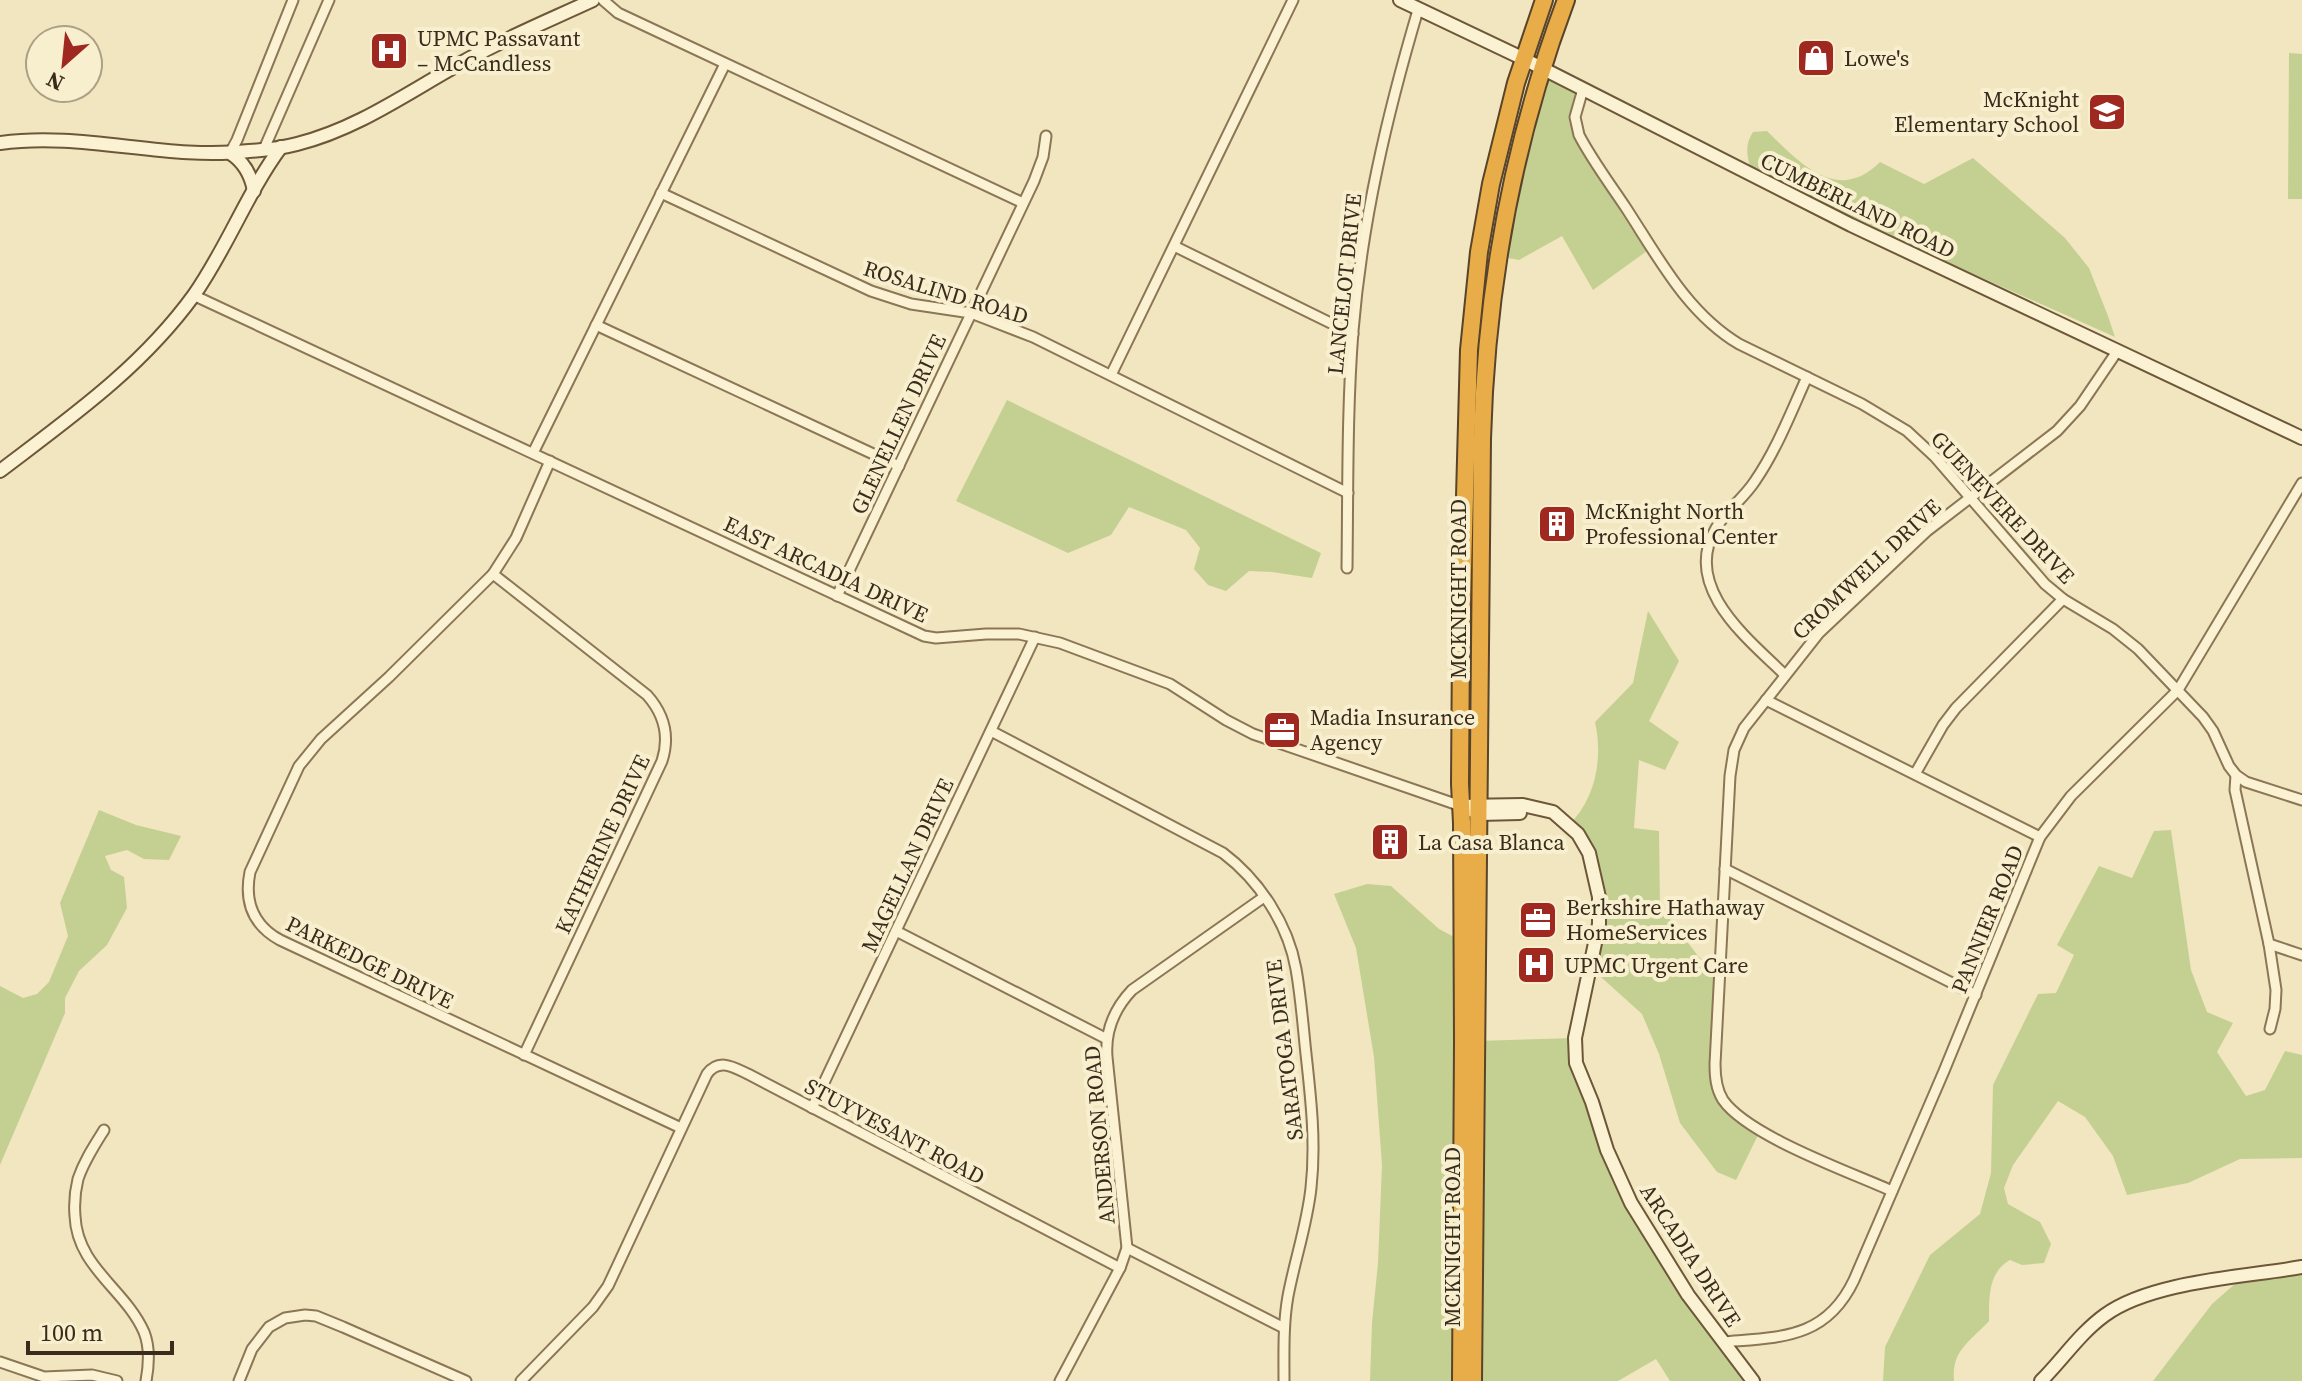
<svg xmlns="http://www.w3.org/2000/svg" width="2302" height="1381" viewBox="0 0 2302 1381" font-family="'Source Serif 4',serif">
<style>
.green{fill:#c4d092}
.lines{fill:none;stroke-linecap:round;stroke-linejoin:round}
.street-casing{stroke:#8b7656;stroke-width:13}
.secondary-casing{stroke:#6d5739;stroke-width:16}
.highway-casing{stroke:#58432b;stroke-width:20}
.street{stroke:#fbf2d3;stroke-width:9}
.secondary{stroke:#fbf2d3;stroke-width:12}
.highway{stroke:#e8ad48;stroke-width:16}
.labels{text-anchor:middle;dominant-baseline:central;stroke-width:8;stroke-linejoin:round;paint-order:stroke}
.poi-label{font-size:22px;fill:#392c1c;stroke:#f8efcf;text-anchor:start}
.street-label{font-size:22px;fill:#392c1c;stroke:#f8efcf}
</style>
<rect width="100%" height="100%" fill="#f1e6bf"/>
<g class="green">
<path d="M 2289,53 L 2302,54 L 2302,199 L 2288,199 Z"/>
<path d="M 1542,69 L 1583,89 L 1576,123 L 1651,248 L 1593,290 L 1562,236 L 1519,260 L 1498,256 Z"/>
<path d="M 1767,131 C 1799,162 1837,205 1880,162 L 1924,184 L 1973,158 L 2065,238 L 2089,268 L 2108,316 L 2115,337 L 1753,176 C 1748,160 1743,147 1753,132 Z"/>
<path d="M 1007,400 L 1321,553 L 1312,578 L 1272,572 L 1249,571 L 1226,591 L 1208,585 L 1194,569 L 1200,548 L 1186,530 L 1129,507 L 1111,535 L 1068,553 L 956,501 Z"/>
<path d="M 1648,611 L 1679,661 L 1649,721 L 1679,742 L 1665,770 L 1639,760 L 1634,828 L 1659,831 L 1660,906 L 1698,956 L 1720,975 L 1715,1064 L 1724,1100 L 1760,1131 L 1736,1180 L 1717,1172 L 1680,1123 L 1659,1054 L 1642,1014 L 1591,968 L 1596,943 L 1594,874 L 1569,825 C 1596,798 1603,758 1595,722 L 1633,683 Z"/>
<path d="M 99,810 L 136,825 L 181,836 L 169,860 L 144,859 L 127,850 L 105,856 L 111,870 L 124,877 L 127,908 L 107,945 L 79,971 L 65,998 L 65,1013 L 0,1165 L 0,986 L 23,998 L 37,994 L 49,982 L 68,936 L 60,903 Z"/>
<path d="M 2171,830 L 2191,970 L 2207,1012 L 2233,1023 L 2217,1052 L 2246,1096 L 2265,1090 L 2285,1051 L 2302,1055 L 2302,1158 L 2240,1159 L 2188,1183 L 2127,1195 L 2113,1156 L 2085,1117 L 2058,1101 L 2013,1165 L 2004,1188 L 2008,1204 L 2040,1222 L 2051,1244 L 2044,1263 L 2022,1265 L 2010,1260 C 1988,1272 1989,1298 1989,1321 C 1971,1341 1951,1350 1954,1381 L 1883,1381 L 1885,1347 L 1930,1255 L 1980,1214 L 1991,1173 L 1993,1085 L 2038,994 L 2056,993 L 2074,955 L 2057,945 L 2099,866 L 2132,878 L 2154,831 Z"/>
<path d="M 1367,884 L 1391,886 L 1439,929 L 1462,941 L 1461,1381 L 1370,1381 L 1372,1323 L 1378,1263 L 1382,1165 L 1374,1057 L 1356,948 L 1334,894 Z"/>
<path d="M 1575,1038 L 1574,1049 L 1631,1203 L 1753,1381 L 1670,1381 L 1656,1359 L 1618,1381 L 1473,1381 L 1476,1041 Z"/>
<path d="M 2302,1267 L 2302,1381 L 2153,1381 L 2212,1304 L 2244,1276 Z"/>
</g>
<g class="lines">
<g class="street-casing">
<g id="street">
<path d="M 603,0 L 618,13 L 1023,203"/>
<path d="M 1583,89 L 1575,117 L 1579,135 C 1592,160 1610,184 1626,208 C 1658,257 1687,313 1739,344 L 1862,404 L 1907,431 L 1935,457 L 2045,584 L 2063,599 L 2113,629 L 2138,649 L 2203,717 L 2213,731 L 2229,766 L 2236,775 L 2246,782 L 2302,800"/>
<path d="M 264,149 L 329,0"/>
<path d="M 230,153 L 237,140 L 293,0"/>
<path d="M 661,193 L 871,291 L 911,304 L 971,313 L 1033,337 L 1348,493"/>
<path d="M 1174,246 L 1353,334"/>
<path d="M 193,295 L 924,636 L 936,638 L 986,634 L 1019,634 L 1060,643 L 1170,684 L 1226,720 L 1253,734 L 1461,806"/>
<path d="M 596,325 L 899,466"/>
<path d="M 1111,375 L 1293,0"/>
<path d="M 533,453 L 725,64"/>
<path d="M 550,461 L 516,538 L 493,574 L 389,677 L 321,739 L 299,766 L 250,872 C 244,902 253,925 280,940 L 681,1128"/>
<path d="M 1347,568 C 1348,489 1347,409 1353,331 C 1362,221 1387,115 1418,10"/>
<path d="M 493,574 L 647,695 C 664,714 670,736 662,761 L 524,1055"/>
<path d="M 837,596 L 1034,181 L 1043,157 L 1046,136"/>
<path d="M 1785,675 C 1748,639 1681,587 1716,528 C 1726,511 1744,498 1755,481 C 1777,449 1791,412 1807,377"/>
<path d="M 1766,700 L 2040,837"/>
<path d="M 991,731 L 1223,853 C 1259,880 1288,924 1296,969 C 1301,997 1303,1026 1306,1054 C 1311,1099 1316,1143 1311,1188 C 1307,1225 1295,1259 1288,1296 C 1283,1324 1284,1353 1284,1381"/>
<path d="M 1915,774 L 1943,725 L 1956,708 L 2063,599"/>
<path d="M 2236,775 L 2235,790 L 2269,944 L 2276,990 L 2275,1009 L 2270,1029"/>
<path d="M 1725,869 L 1976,995"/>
<path d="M 896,931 L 1107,1039"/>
<path d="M 2269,944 L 2302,955"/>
<path d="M 812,1108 L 1035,637"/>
<path d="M 104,1130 C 94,1146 84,1161 78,1179 C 75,1191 74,1204 75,1216 C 77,1267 125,1289 144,1332 C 150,1347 149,1365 146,1381"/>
<path d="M 1892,1191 C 1850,1172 1748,1136 1723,1100 C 1716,1089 1715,1077 1715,1064 L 1730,776 L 1734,750 L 1744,728 L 1819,633 L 1927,531 L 2057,431 L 2080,406 L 2118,350"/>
<path d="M 1127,1248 L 1284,1328"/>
<path d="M 1724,1342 C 1781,1337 1826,1339 1854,1280 L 1944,1071 L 2040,837 L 2071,796 L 2178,690 L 2302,483"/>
<path d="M 0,1362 L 44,1377 L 92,1375 L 117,1381"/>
<path d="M 239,1381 L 252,1349 L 269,1327 L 285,1318 L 305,1315 L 316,1316 L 343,1327 L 466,1381"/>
<path d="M 521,1381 L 593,1307 L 608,1286 L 707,1074 C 719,1058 733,1067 748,1074 L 1120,1268"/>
<path d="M 1060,1381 L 1120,1268 L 1127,1248 L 1107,1057 C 1105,1031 1114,1009 1132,990 L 1264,897"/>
</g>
</g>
<g class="secondary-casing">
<g id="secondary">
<path d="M 1400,0 L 1524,59 L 1851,225 L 2302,438"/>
<path d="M 0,143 C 83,131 166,161 249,151 C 265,150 282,148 297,144 C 361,128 414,88 472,57 C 511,36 552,19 593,0"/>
<path d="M 230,153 C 244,162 251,174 254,191"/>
<path d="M 0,471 C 71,417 141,368 194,295 C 227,248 247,193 281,147"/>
<path d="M 1461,806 L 1523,805 L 1553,812 L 1578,834 L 1589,853 L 1599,897 L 1599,924 L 1575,1038 L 1576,1063 L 1592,1102 L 1607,1150 L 1631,1203 L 1688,1295 L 1753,1381"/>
<path d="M 1471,810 L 1479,814 L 1520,813"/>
<path d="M 2041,1381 C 2063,1359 2080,1333 2105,1315 C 2152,1281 2245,1277 2302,1267"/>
</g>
</g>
<g class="highway-casing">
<g id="highway">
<path d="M 1461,1381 L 1463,1041 L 1462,823 L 1460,784 L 1461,643 L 1469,350 L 1479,252 L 1491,184 L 1516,83 L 1544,0"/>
<path d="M 1473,1381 L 1482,439 C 1486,289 1513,141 1566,0"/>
</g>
</g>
<use href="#street" class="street"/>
<use href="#secondary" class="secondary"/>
<use href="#highway" class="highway"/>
</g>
<defs>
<g id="hospital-square" transform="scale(2)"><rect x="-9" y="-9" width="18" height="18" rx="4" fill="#9f2921" stroke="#f8efcf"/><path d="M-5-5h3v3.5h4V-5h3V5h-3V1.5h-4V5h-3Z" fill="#fff"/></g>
<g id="shop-square" transform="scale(2)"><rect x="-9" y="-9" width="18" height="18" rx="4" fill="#9f2921" stroke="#f8efcf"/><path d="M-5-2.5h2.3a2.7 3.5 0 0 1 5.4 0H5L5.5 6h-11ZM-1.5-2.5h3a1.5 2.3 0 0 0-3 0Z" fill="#fff"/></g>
<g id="school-square" transform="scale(2)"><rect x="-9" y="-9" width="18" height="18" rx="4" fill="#9f2921" stroke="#f8efcf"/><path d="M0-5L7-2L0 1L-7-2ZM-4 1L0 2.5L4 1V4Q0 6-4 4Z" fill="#fff"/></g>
<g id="building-square" transform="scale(2)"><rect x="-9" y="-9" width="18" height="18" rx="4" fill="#9f2921" stroke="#f8efcf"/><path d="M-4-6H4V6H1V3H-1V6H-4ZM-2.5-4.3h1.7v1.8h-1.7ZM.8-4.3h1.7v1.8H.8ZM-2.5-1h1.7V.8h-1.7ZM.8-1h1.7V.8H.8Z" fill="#fff"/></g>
<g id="office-square" transform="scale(2)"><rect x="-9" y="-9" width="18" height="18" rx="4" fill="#9f2921" stroke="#f8efcf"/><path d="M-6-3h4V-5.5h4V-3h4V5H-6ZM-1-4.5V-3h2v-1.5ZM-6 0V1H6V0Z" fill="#fff"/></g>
</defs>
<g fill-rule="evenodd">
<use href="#hospital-square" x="389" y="51"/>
<use href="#shop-square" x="1816" y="58"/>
<use href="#school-square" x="2107" y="112"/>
<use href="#building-square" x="1557" y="524"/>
<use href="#office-square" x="1282" y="730"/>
<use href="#building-square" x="1390" y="842"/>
<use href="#office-square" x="1538" y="920"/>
<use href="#hospital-square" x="1536" y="965"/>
</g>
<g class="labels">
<g class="poi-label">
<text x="417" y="38">UPMC Passavant<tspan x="417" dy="25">– McCandless</tspan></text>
<text x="1844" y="58">Lowe's</text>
<text x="2079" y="99" text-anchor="end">McKnight<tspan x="2079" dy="25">Elementary School</tspan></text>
<text x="1585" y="511">McKnight North<tspan x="1585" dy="25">Professional Center</tspan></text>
<text x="1310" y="717">Madia Insurance<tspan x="1310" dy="25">Agency</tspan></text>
<text x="1418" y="842">La Casa Blanca</text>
<text x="1566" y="907">Berkshire Hathaway<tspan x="1566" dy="25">HomeServices</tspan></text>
<text x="1564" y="965">UPMC Urgent Care</text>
</g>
<g class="street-label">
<text transform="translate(1858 205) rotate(26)">CUMBERLAND ROAD</text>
<text transform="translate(1344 284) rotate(-84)">LANCELOT DRIVE</text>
<text transform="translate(946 292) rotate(17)">ROSALIND ROAD</text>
<text transform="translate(898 424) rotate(-65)">GLENELLEN DRIVE</text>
<text transform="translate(2003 507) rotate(47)">GUENEVERE DRIVE</text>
<text transform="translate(826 569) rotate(25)">EAST ARCADIA DRIVE</text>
<text transform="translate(1866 569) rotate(-43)">CROMWELL DRIVE</text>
<text transform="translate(1458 589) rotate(-90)">MCKNIGHT ROAD</text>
<text transform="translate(602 844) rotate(-65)">KATHERINE DRIVE</text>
<text transform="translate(907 865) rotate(-65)">MAGELLAN DRIVE</text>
<text transform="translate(1987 919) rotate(-68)">PANNIER ROAD</text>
<text transform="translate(370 962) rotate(26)">PARKEDGE DRIVE</text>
<text transform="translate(1284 1050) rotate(-97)">SARATOGA DRIVE</text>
<text transform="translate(895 1131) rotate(28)">STUYVESANT ROAD</text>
<text transform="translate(1099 1135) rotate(-95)">ANDERSON ROAD</text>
<text transform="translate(1452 1237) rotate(-90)">MCKNIGHT ROAD</text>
<text transform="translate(1691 1255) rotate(57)">ARCADIA DRIVE</text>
</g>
</g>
<g transform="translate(64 64) rotate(207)"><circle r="38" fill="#f8efcf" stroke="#aca187" stroke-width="2"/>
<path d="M0-6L14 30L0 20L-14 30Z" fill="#9f2921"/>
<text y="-12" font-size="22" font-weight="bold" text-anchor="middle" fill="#392c1c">N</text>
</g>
<path d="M28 1341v12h144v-12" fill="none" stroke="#392c1c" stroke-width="4"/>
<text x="40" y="1341" font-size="24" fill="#392c1c" stroke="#f8efcf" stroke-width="6" paint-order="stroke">100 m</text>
</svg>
